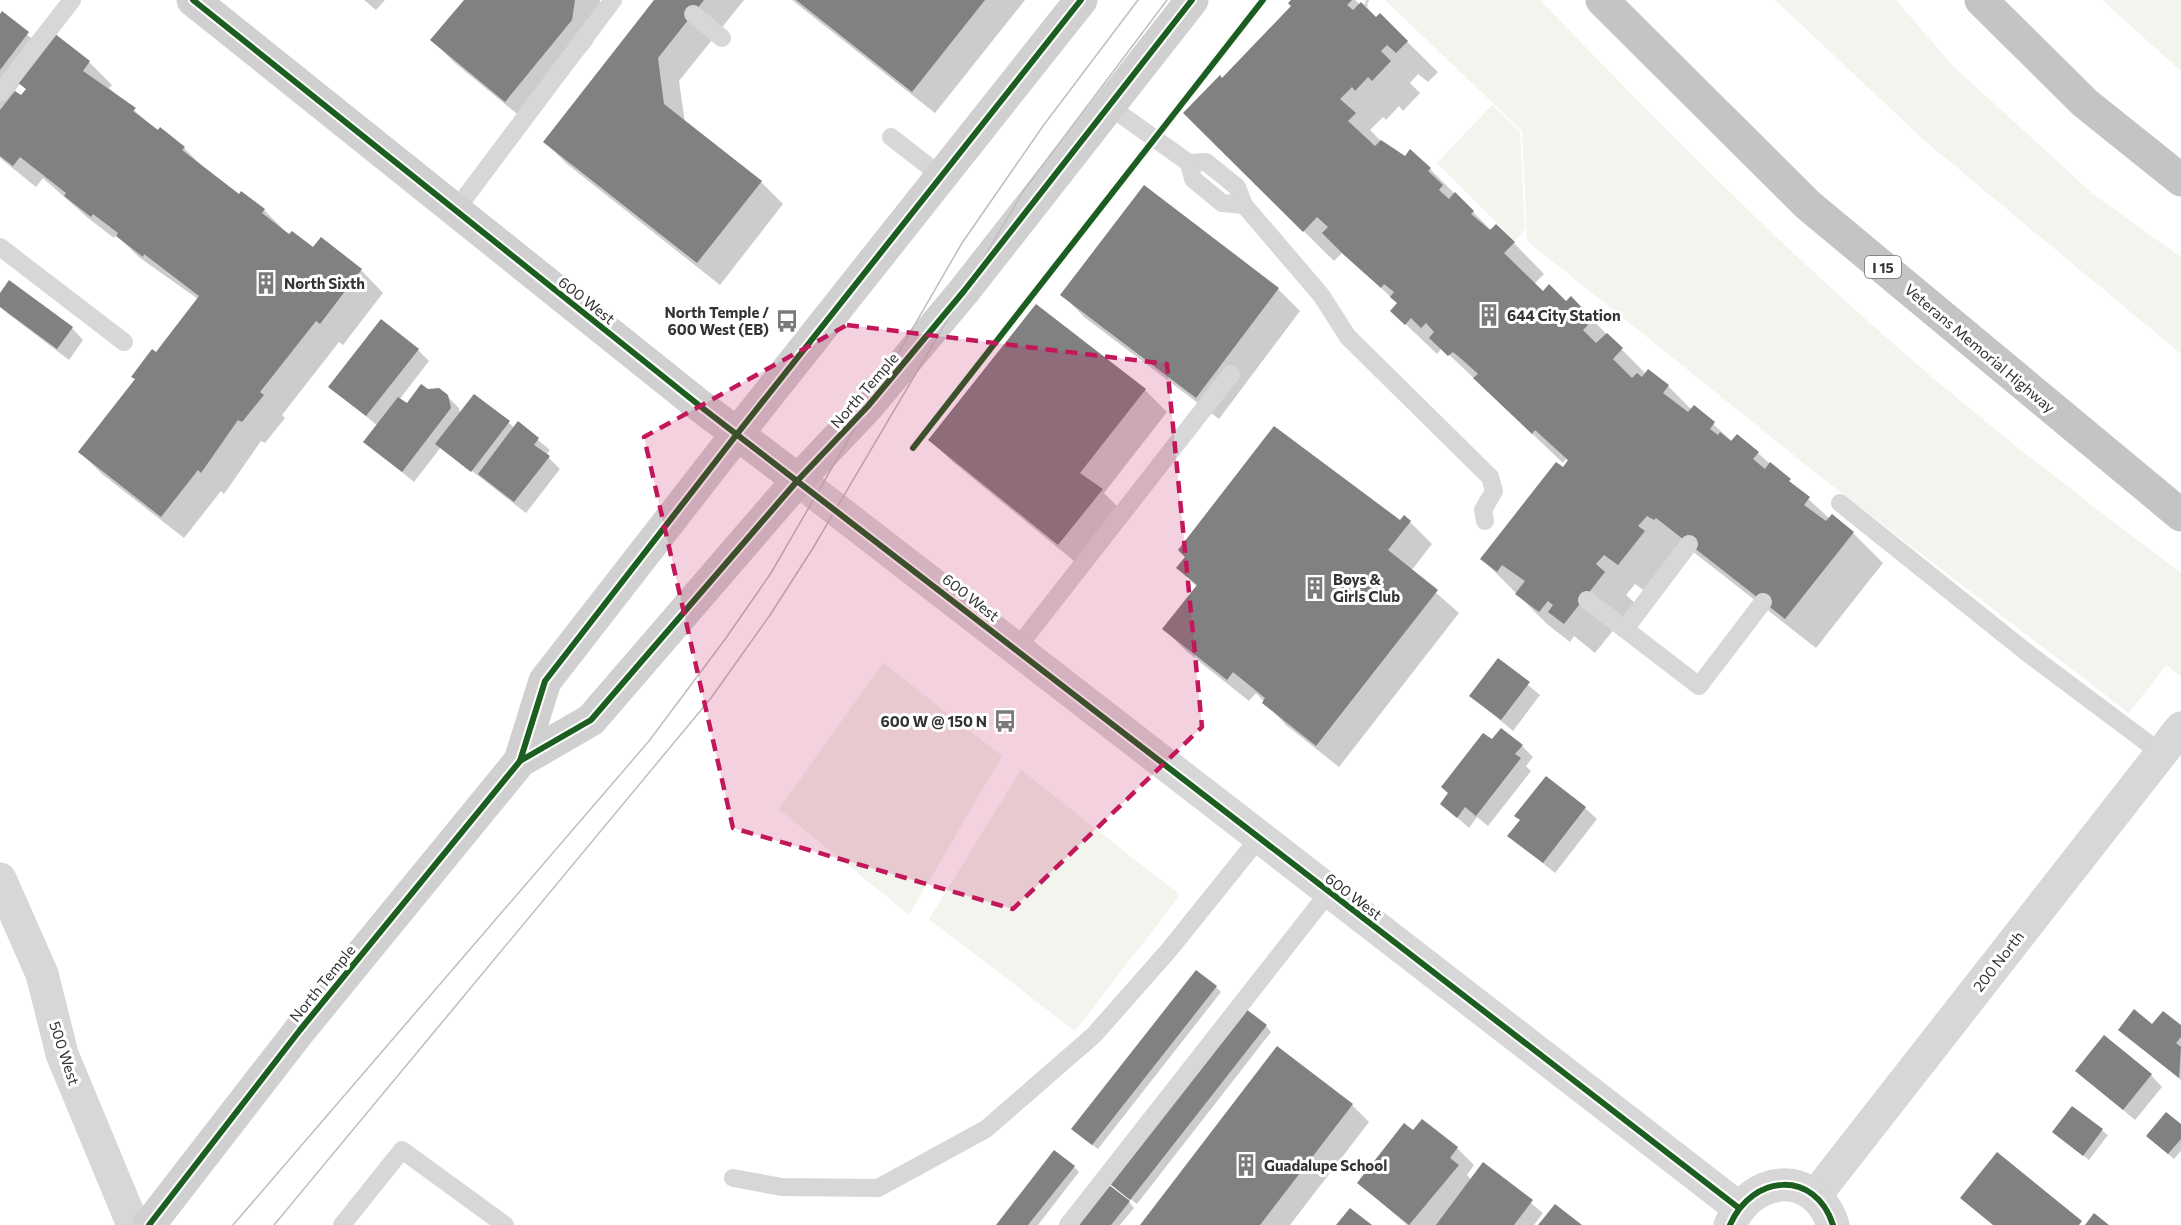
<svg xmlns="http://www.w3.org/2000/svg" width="2181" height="1225" viewBox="0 0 2181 1225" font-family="Commissioner,sans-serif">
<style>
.green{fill:#f1f5ed}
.shadow{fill:#0003;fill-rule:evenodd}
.building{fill:#818181}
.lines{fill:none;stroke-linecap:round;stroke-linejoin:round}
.path{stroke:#d6d6d6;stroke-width:4;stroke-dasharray:3 3;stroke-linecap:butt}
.lane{stroke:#d7d7d7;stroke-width:18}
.street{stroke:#d7d7d7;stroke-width:33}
.secondary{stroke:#d0d0d0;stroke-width:33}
.highway{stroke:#c4c4c4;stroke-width:33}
.tram{stroke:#bebebe;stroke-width:1.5}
.cycleway-casing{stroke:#fff;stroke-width:10}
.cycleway{stroke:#1b5e20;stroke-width:6}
.marked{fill:#c2185b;fill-opacity:0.2;stroke:#c2185b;stroke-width:4.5;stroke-dasharray:12 8;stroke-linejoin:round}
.labels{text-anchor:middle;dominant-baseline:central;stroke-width:6;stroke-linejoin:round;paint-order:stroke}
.shield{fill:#fff;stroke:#707070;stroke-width:1.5}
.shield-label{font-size:14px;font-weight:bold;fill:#333}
.poi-label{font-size:15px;font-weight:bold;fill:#333;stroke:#fff;text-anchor:start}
.street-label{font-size:15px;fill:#333;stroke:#fff}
</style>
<rect width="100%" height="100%" fill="#fff"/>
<g class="green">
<path d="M 1385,0 L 1540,0 C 1647,111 1755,221 1870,323 C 1969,412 2075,493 2181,573 L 2181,676 L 2166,665 L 2129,713 L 1826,481 L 1527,241 L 1522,131 Z"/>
<path d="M 1775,0 L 1896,0 L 1953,66 L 2093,194 L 2181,257 L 2181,354 L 1925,141 Z"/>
<path d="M 2103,0 L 2181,0 L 2181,71 L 2113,10 Z"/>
<path d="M 1492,105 L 1520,131 L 1525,229 L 1515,241 L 1437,163 Z"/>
<path d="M 883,663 L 1002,756 L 909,915 L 779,809 Z"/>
<path d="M 1021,770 L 1180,895 L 1075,1031 L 929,919 Z"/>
</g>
<g class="shadow">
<path d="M 364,0 L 385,0 L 376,10 Z"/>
<path d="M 466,0 L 600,0 L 593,43 L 528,123 L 455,63 L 432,40 Z"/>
<path d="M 656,0 L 744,0 L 679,81 L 685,123 L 761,182 L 783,204 L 720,285 L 567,164 L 545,142 Z"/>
<path d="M 792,0 L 1025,0 L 935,113 Z"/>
<path d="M 1294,0 L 1355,0 L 1376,19 L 1380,15 L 1438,72 L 1428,82 L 1418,74 L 1410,83 L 1420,93 L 1403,111 L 1399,106 L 1386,120 L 1383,117 L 1370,130 L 1385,145 L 1405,158 L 1430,169 L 1492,231 L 1514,243 L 1544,274 L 1534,284 L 1543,293 L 1566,303 L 1571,298 L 1646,374 L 1649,371 L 1668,386 L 1692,410 L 1694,407 L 1733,442 L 1758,453 L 1830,519 L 1853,533 L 1883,563 L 1816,648 L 1687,547 L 1649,594 L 1635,584 L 1626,595 L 1635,603 L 1595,653 L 1574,636 L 1570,642 L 1547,624 L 1482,559 L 1569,462 L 1566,459 L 1563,463 L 1442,348 L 1437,354 L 1392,311 L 1398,304 L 1343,252 L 1334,261 L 1185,113 L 1223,80 L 1293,6 Z"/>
<path d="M 2,13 L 44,49 L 54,35 L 89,62 L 112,85 L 109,88 L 152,126 L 184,148 L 206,170 L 239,196 L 264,210 L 286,232 L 313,249 L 321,239 L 361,270 L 383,293 L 343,345 L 339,342 L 282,415 L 285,418 L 265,443 L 261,441 L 224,494 L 221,491 L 184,538 L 102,474 L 80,452 L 198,299 L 140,258 L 116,235 L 114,238 L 88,218 L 43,178 L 36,187 L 0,158 L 0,16 ZM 20,83 L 27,90 L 21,97 L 14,92 Z"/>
<path d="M 1278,289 L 1300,311 L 1219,419 L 1084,317 L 1062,294 Z"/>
<path d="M 0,295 L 72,328 L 83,340 L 69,360 L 7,313 L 0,306 Z"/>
<path d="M 418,350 L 429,361 L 399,400 L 407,406 L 427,391 L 447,396 L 459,408 L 460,414 L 475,396 L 515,428 L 519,424 L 550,450 L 546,455 L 560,469 L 526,513 L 441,447 L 414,482 L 365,442 L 378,426 L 330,387 Z"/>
<path d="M 1145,390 L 1167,412 L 1104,493 L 1124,513 L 1080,566 L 953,462 L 930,440 Z"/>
<path d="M 1401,522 L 1410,522 L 1432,544 L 1411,571 L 1459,613 L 1339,767 L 1286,725 L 1256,693 L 1249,701 L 1186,651 L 1164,629 L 1197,587 L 1178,568 Z"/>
<path d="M 1499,661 L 1540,695 L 1513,731 L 1471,696 Z"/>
<path d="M 1492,741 L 1522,746 L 1533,757 L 1526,766 L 1531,771 L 1488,826 L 1477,817 L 1469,828 L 1442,804 Z"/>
<path d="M 1585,808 L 1597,819 L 1555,873 L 1509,836 Z"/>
<path d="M 1216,987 L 1221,992 L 1098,1149 L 1079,1135 Z"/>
<path d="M 1266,1026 L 1271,1032 L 1137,1204 L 1117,1189 Z"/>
<path d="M 2181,1027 L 2181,1080 L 2120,1030 Z"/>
<path d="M 2077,1071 L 2151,1075 L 2162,1087 L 2135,1120 Z"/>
<path d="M 1352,1105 L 1369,1122 L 1290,1225 L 1142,1225 Z"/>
<path d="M 2073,1108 L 2108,1135 L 2089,1160 L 2060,1137 Z"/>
<path d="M 2181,1126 L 2181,1151 L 2174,1159 L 2153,1141 Z"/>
<path d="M 1413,1132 L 1457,1148 L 1474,1165 L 1467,1175 L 1472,1180 L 1483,1164 L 1543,1213 L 1534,1225 L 1407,1225 L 1359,1183 Z"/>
<path d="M 1074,1167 L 1079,1172 L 1038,1225 L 998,1225 Z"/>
<path d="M 1129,1202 L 1134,1208 L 1120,1225 L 1080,1225 Z"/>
</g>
<g class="building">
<path d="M 464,0 L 575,0 L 572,20 L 505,102 L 430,40 Z"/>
<path d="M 654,0 L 704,0 L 658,58 L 664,104 L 762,181 L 697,263 L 543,142 Z"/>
<path d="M 796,0 L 985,0 L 912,92 Z"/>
<path d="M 1291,0 L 1352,0 L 1347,5 L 1353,10 L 1361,2 L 1376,17 L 1380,13 L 1408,41 L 1396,53 L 1387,45 L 1381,51 L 1391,61 L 1372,81 L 1368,77 L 1355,91 L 1352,87 L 1340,99 L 1356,113 L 1348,121 L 1375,146 L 1381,140 L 1405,156 L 1410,149 L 1431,168 L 1428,171 L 1443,185 L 1439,190 L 1449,199 L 1455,192 L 1474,211 L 1471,214 L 1490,230 L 1496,224 L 1515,242 L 1504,253 L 1543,291 L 1549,284 L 1566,301 L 1571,296 L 1586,312 L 1581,318 L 1588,325 L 1583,330 L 1596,343 L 1607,333 L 1623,348 L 1613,359 L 1632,378 L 1637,373 L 1642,377 L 1648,369 L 1669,385 L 1663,393 L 1688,412 L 1694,405 L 1715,422 L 1710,429 L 1718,435 L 1720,432 L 1731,441 L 1737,434 L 1759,452 L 1753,459 L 1765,469 L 1770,462 L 1791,479 L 1789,481 L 1810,497 L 1804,505 L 1826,521 L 1832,514 L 1854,532 L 1785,619 L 1656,518 L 1654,520 L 1647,516 L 1638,526 L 1645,531 L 1618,565 L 1604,555 L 1596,564 L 1605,572 L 1564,624 L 1548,612 L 1553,605 L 1548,601 L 1539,612 L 1515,594 L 1525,581 L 1502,565 L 1497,572 L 1480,559 L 1556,462 L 1563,467 L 1568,460 L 1535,430 L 1532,434 L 1473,378 L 1478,374 L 1466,363 L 1453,352 L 1448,356 L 1429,338 L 1434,332 L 1426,323 L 1421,328 L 1411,318 L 1405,325 L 1390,311 L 1397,303 L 1390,297 L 1394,292 L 1384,284 L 1381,288 L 1344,255 L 1322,233 L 1328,227 L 1317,217 L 1303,232 L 1183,113 L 1220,75 L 1222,78 L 1291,6 L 1288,3 Z"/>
<path d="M 2,11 L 29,32 L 0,70 L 0,14 Z"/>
<path d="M 54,33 L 90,61 L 83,71 L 136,108 L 133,111 L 158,130 L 160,127 L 185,147 L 182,150 L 239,194 L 241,191 L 265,209 L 262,213 L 289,234 L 292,231 L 313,247 L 321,237 L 362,269 L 320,324 L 316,321 L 260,392 L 264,395 L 242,422 L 238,420 L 201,473 L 198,470 L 161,517 L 78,452 L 135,379 L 131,377 L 152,349 L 156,352 L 199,296 L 144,254 L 143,257 L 116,236 L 118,233 L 93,214 L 91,217 L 64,196 L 66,193 L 20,157 L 13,166 L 0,156 L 0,110 L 15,91 L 21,95 L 26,89 L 17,82 Z"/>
<path d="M 1144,185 L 1279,288 L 1196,398 L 1060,295 Z"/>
<path d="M 9,280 L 73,327 L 57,349 L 0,307 L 0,293 Z"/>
<path d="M 1036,304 L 1146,389 L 1080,473 L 1103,489 L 1058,545 L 928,440 Z"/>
<path d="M 381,319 L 419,349 L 366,416 L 328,387 Z"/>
<path d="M 421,384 L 428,389 L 439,388 L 448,395 L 451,408 L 402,472 L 363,442 L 398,397 L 407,403 Z"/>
<path d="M 474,394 L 510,421 L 471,472 L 435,444 Z"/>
<path d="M 518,421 L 539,438 L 534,445 L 550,456 L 514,502 L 478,474 Z"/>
<path d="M 1274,426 L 1400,520 L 1404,515 L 1411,521 L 1388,550 L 1438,590 L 1316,746 L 1262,703 L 1265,698 L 1233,672 L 1227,680 L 1162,629 L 1197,585 L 1176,568 L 1185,557 L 1178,550 Z"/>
<path d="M 1498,658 L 1530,682 L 1501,720 L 1469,696 Z"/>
<path d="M 1501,728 L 1523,745 L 1515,754 L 1521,758 L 1476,816 L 1465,807 L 1457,818 L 1440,804 L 1448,793 L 1441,787 L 1483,733 L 1492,739 Z"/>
<path d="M 1546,776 L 1586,807 L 1543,863 L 1507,836 L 1520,820 L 1514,816 Z"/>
<path d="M 1196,970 L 1217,986 L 1092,1145 L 1071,1129 Z"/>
<path d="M 1246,1009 L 1267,1025 L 1130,1200 L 1110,1184 Z"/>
<path d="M 2134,1009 L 2152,1024 L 2163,1011 L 2181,1025 L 2181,1037 L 2176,1043 L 2181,1047 L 2179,1078 L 2118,1030 Z"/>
<path d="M 2104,1035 L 2152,1074 L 2123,1110 L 2075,1071 Z"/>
<path d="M 1277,1046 L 1353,1104 L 1260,1225 L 1140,1225 Z"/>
<path d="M 2072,1106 L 2103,1129 L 2083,1156 L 2052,1132 Z"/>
<path d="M 2166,1112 L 2181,1124 L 2181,1139 L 2168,1154 L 2146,1136 Z"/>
<path d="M 1422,1119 L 1458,1147 L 1450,1158 L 1459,1165 L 1409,1225 L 1357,1183 L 1404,1123 L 1413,1130 Z"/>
<path d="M 1054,1150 L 1075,1166 L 1028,1225 L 996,1225 Z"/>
<path d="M 1997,1152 L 2082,1221 L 2079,1225 L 1993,1225 L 1960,1198 Z"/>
<path d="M 1483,1162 L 1533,1200 L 1514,1225 L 1436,1225 Z"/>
<path d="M 1109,1185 L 1130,1201 L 1111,1225 L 1078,1225 Z"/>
<path d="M 1555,1204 L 1582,1225 L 1538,1225 Z"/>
<path d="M 1350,1208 L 1372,1225 L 1336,1225 Z"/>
<path d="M 2094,1213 L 2109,1225 L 2085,1225 Z"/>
</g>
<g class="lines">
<path class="path" d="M 1365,6 L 1369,3 L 1365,0"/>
<g class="lane">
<path d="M 693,14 L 722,38"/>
<path d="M 0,93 L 72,0"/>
<path d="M 1109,106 L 1189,163 L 1206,162 L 1237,187 L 1244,205 L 1321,295 L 1348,337 L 1490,477 L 1494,491 L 1483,510 L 1485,521"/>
<path d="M 891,137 L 940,175"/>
<path d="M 1189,163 L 1193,179 L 1222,203 L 1244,205"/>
<path d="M 455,211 L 613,0"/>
<path d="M 0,247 L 124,342"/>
<path d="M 1840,503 L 2030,655 L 2161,753"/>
<path d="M 1587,600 L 1699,686 L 1763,602"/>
<path d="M 1625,629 L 1689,544"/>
<path d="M 1017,648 L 1231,374"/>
<path d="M 733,1178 L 782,1187 L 878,1188 L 986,1129 L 1094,1035 L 1169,950 L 1259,838"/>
<path d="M 342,1225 L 402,1150 L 505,1225"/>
<path d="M 1068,1225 L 1329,892"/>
</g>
<g class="street">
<path d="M 798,480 L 1739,1208"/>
<path d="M 0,879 L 42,974 L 62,1054 L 133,1225"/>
<path d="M 1815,1196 L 2181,728"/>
<path d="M 1730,1225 C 1752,1174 1815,1169 1833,1225"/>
</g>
<g class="secondary">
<path d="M 193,0 L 695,402 L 798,480"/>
<path d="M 520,761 L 545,681 L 737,434 L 1081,0"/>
<path d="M 149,1225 L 300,1030 L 520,761 L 591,720 L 798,480 L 868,406 L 964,291 L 1192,0"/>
</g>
<g class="highway">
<path d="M 1602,0 L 1808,205 L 2181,515"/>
<path d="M 1981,0 L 2085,103 L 2181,180"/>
</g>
<g class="tram">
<path d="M 233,1225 L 649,741 L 726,638 L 771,573 L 962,243 L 1043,126 L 1138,0"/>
<path d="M 274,1225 L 711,698 L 770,615 L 813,548 L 1024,190 L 1167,0"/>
</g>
<g class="cycleway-casing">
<g id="cycleway">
<path d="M 193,0 L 705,410 L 1739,1208"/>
<path d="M 913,448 L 1263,0"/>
<path d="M 520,761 L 545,681 L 737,434 L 1081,0"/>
<path d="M 149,1225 L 300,1030 L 520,761 L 591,720 L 798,480 L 868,406 L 964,291 L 1192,0"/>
<path d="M 1730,1225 C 1752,1174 1815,1169 1833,1225"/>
</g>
</g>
<use href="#cycleway" class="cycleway"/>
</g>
<path class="marked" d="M 847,325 L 1167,364 L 1202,727 L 1013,909 L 733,828 L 644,437 Z"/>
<defs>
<g id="building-bare" transform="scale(1.8)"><path d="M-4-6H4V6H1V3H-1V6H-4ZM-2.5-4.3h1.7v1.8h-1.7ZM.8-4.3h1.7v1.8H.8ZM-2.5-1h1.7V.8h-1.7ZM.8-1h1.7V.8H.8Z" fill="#7a7a7a" stroke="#fff" stroke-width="2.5" paint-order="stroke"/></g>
<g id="bus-bare" transform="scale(1.8)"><path d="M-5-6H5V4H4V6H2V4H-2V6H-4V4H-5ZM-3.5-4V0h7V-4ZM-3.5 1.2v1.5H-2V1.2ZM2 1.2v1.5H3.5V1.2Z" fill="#7a7a7a" stroke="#fff" stroke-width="2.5" paint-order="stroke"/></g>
</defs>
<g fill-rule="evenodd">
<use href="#building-bare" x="266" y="283"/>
<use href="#building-bare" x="1489" y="315"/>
<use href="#bus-bare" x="787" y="321"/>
<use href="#building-bare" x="1315" y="588"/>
<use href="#bus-bare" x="1005" y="721"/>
<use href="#building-bare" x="1246" y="1165"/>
</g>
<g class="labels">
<rect class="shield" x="1865" y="256" width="36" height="22" rx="4.5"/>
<g class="shield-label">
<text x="1883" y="267">I 15</text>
</g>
<g class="poi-label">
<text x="284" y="283">North Sixth</text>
<text x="769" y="312" text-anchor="end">North Temple /<tspan x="769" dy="17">600 West (EB)</tspan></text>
<text x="1507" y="315">644 City Station</text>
<text x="1333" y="579">Boys &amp;<tspan x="1333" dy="17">Girls Club</tspan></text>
<text x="987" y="721" text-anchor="end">600 W @ 150 N</text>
<text x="1264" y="1165">Guadalupe School</text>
</g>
<g class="street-label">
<text transform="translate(587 300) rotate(38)">600 West</text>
<text transform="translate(1980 348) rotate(40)">Veterans Memorial Highway</text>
<text transform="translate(864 390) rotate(-49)">North Temple</text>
<text transform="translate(971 597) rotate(38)">600 West</text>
<text transform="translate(1354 896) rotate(37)">600 West</text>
<text transform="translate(1998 961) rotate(-52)">200 North</text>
<text transform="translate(322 983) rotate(-51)">North Temple</text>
<text transform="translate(65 1053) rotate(72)">500 West</text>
</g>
</g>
</svg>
